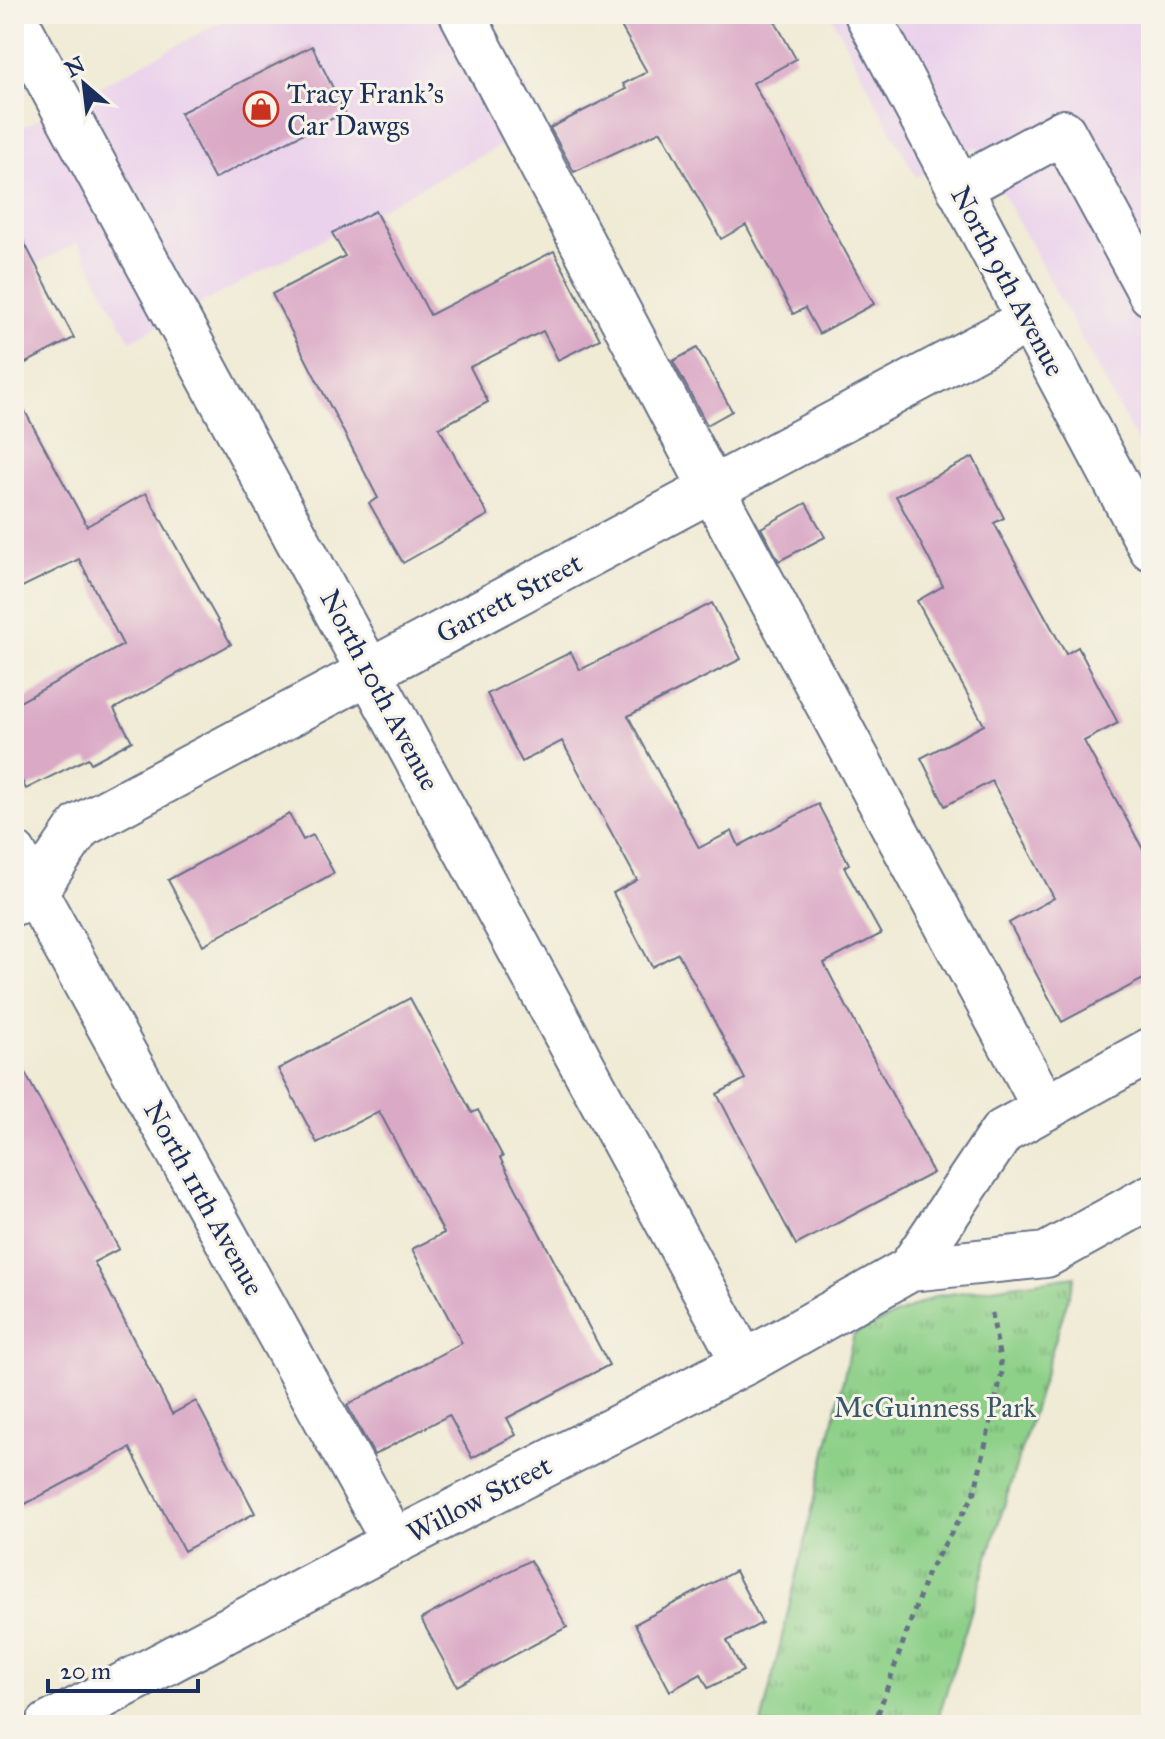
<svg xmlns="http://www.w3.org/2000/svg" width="1165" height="1739" viewBox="0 0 1165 1739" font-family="'IM FELL Great Primer',serif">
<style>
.built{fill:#ead1ec}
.grass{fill:url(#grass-tufts);stroke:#548073;stroke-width:2}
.building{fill:#daa9c6}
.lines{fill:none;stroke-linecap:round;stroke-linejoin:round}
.minor-casing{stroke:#667188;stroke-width:48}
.path{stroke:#667188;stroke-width:5;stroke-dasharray:6 6;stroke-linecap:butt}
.minor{stroke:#fff;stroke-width:44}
.labels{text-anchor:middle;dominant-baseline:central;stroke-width:6;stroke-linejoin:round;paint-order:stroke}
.poi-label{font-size:28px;fill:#1b2f5e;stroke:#f7f3e8;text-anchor:start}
.street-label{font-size:28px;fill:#1b2f5e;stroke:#f7f3e8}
.park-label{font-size:28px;fill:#385768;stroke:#f7f3e8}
</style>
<defs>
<pattern id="grass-tufts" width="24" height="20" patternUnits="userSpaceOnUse" patternTransform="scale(2)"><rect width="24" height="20" fill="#8dd088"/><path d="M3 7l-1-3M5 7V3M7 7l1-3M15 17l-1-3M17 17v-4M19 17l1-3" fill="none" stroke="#72a972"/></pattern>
</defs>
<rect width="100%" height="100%" fill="#f7f3e8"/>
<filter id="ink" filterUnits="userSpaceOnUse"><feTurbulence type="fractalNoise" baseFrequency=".0125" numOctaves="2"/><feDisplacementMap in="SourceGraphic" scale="16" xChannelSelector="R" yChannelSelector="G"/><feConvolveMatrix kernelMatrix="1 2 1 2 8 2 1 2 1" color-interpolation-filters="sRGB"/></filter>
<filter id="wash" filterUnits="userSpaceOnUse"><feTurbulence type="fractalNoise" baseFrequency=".006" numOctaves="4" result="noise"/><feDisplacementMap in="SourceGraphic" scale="32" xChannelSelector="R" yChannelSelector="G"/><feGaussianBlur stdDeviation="1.8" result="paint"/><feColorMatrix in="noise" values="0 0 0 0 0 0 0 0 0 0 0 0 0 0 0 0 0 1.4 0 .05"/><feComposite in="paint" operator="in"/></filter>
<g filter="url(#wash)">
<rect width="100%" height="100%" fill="#f0ebd5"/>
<g class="built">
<path d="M 236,14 L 492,14 L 489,16 L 545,122 L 130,341 L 78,242 L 14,276 L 14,132 Z"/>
<path d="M 830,14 L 1151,14 L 1151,467 L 977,146 L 916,177 Z"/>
</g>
<path class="grass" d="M 1075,1276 L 936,1725 L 761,1725 L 854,1334 L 936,1296 Z"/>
<g id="blocks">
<g class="building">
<path d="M 614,14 L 771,14 L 796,59 L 753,83 L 874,304 L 819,334 L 805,308 L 793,314 L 746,225 L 721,239 L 661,131 L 574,172 L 550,128 L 626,89 L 623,84 L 647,72 Z"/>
<path d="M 312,46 L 345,112 L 214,179 L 180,113 Z"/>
<path d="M 375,211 L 430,315 L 554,251 L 600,339 L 558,360 L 543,331 L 470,367 L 488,402 L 439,428 L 488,515 L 403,563 L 369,503 L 378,498 L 272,294 L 345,256 L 332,233 Z"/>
<path d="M 14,223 L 74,338 L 14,369 Z"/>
<path d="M 697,348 L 732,411 L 707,425 L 673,361 Z"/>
<path d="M 14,391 L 87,526 L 146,493 L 231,644 L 114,709 L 132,741 L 91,763 L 88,758 L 26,789 L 14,765 L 14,705 L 123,645 L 79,559 L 14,591 Z"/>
<path d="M 973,457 L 1004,518 L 994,523 L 1066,654 L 1078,647 L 1118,723 L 1084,741 L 1151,864 L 1151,975 L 1062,1022 L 1009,923 L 1054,898 L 992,781 L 945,806 L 921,758 L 984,725 L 917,601 L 943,586 L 896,496 Z"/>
<path d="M 806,503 L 825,537 L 779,561 L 761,528 Z"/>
<path d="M 712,603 L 741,659 L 628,716 L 699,848 L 732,831 L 739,846 L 818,804 L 849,864 L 844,867 L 881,934 L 824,963 L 933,1173 L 796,1245 L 717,1094 L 745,1079 L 678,953 L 652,967 L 613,893 L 637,880 L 562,741 L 522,762 L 487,694 L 571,652 L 580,670 Z"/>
<path d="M 289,814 L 303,840 L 313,835 L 334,873 L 203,945 L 168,880 Z"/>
<path d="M 410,998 L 472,1113 L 478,1110 L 503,1157 L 500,1158 L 609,1365 L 507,1418 L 516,1435 L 472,1458 L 449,1415 L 374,1455 L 347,1405 L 462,1343 L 412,1249 L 444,1233 L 379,1111 L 317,1143 L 278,1069 Z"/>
<path d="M 14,1052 L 119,1249 L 94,1262 L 172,1414 L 196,1401 L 255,1513 L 184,1551 L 130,1448 L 14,1510 Z"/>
<path d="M 530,1560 L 567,1627 L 457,1686 L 421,1619 Z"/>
<path d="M 735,1571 L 762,1623 L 727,1641 L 743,1671 L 708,1688 L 701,1674 L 670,1691 L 635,1624 Z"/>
</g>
</g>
</g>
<g filter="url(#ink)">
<use href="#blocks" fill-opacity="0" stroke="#667188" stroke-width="2"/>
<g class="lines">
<g class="minor-casing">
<g id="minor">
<path d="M 462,14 L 712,489 L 1045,1108"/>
<path d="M 867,14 L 1151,548"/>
<path d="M 14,17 L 744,1363"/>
<path d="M 959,188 L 1063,132 L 1151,294"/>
<path d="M 14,854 L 394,1542"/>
<path d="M 14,903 L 34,893 L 80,826 L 1029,320"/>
<path d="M 910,1269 L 1002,1132 L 1151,1050"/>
<path d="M 48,1725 L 394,1542 L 744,1363 L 910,1269 L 1046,1255 L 1151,1197"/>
</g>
</g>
<path class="path" d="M 874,1725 L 928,1572 L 974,1495 L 1002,1372 L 991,1308"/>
<use href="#minor" class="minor"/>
</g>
</g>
<defs>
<g id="shop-ring" transform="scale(1.8)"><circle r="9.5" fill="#f7f3e8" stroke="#c8321e" stroke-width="1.5"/><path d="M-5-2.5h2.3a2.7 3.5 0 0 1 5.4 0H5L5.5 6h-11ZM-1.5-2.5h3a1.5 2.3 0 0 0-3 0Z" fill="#c8321e"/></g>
</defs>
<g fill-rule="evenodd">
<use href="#shop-ring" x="261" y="109"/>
</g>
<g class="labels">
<g class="poi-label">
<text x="287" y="93">Tracy Frank's<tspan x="287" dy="32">Car Dawgs</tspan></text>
</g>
<g class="street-label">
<text transform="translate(1008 281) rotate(62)">North 9th Avenue</text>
<text transform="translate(509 598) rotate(-28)">Garrett Street</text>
<text transform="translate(380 690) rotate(62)">North 10th Avenue</text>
<text transform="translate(204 1198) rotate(61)">North 11th Avenue</text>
<text transform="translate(479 1499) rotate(-27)">Willow Street</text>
</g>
<g class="park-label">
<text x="935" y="1407">McGuinness Park</text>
</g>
</g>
<rect width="1165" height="1739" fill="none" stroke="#f7f3e8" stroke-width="48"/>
<g transform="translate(84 84) rotate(332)" stroke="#f7f3e8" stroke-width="6" paint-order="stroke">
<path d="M0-6L14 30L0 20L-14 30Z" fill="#1b2f5e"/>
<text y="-12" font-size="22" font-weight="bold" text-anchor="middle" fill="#1b2f5e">N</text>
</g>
<path d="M48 1679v12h150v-12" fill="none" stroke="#1b2f5e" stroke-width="4"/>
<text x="60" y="1679" font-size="24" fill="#1b2f5e" stroke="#f7f3e8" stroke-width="6" paint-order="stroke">20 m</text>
</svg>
